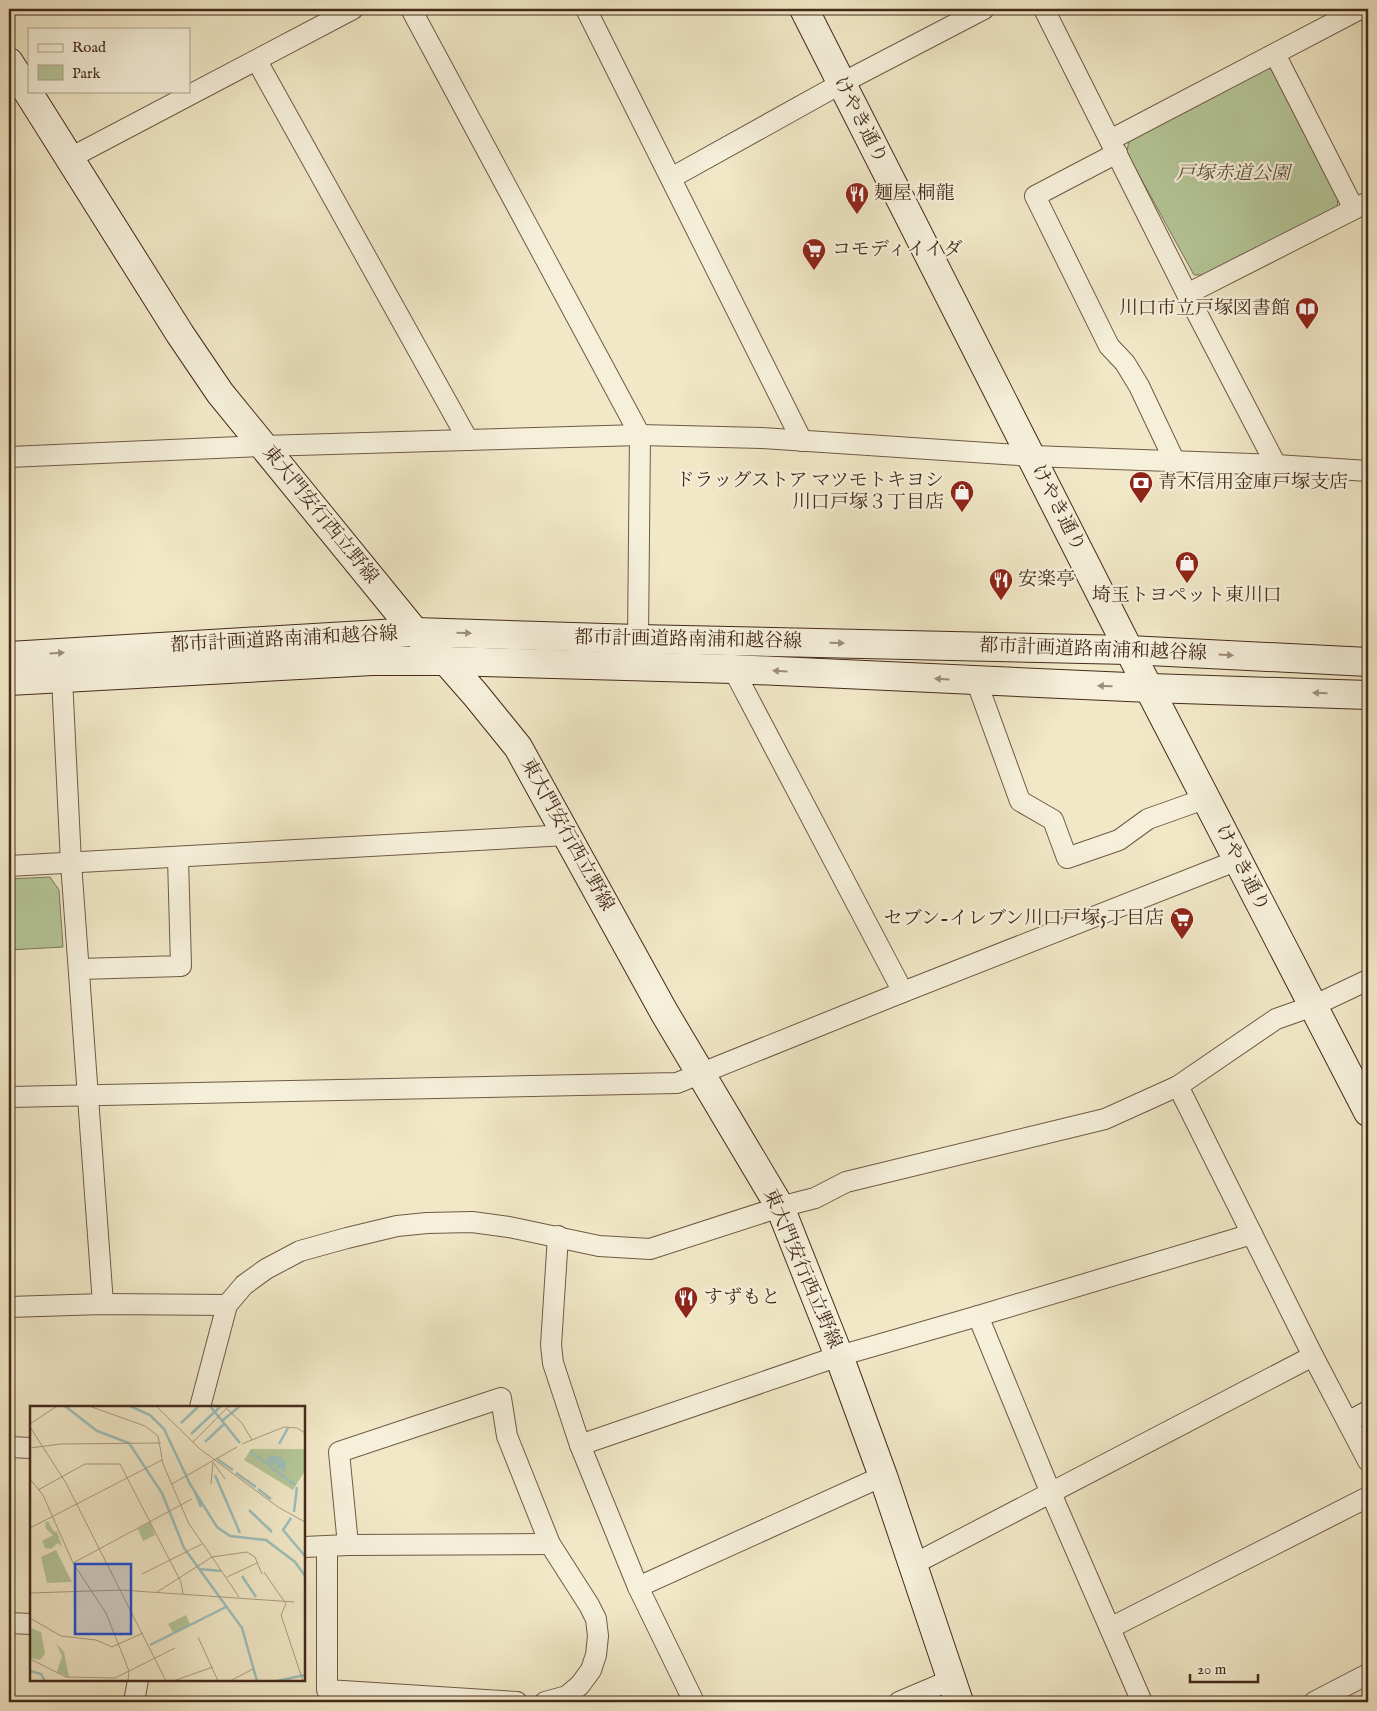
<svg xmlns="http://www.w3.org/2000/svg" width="1377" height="1711" viewBox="0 0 1377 1711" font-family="'IM FELL English','Noto Serif JP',serif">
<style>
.green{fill:#b5c799;stroke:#7c785a}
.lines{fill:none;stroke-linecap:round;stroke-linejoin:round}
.street-casing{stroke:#6f5a46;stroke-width:22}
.secondary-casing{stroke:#442a1b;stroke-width:30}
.street{stroke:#f6f0db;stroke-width:20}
.secondary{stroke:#f6f0db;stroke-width:28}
.oneway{fill:#9d8d7b}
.labels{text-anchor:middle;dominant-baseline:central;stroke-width:4.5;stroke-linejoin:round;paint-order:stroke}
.street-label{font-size:19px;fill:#442a1b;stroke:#f6f0db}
.park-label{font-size:19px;font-style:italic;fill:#60513a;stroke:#f6f0db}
.poi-label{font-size:19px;fill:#442a1b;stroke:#f6f0db;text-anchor:start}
.inset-river{fill:none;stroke:#9cbfbc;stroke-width:2.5}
.inset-road{fill:none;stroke:#ac9c82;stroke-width:1}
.view{fill:#1d4ed8;fill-opacity:0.15;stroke:#1d4ed8;stroke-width:2.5}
.inset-edge{fill:none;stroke:#442a1b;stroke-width:2.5}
</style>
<rect width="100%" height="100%" fill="#f1e8c7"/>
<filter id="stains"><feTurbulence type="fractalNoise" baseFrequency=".004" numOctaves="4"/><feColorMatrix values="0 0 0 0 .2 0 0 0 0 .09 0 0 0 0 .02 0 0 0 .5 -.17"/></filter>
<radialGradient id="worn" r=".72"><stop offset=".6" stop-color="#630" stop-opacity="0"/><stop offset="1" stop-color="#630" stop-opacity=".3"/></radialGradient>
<g class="green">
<path d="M 1265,68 L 1276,70 L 1338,195 L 1337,209 L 1209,275 L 1194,275 L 1127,153 L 1129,139 Z"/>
<path d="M 50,877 L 59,890 L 63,947 L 9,950 L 9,879 Z"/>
</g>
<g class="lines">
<g class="street-casing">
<g id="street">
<path d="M 411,9 L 640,435 L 638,639"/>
<path d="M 586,9 L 802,441"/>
<path d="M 1044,9 L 1187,294 L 1276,465"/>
<path d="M 1275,54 L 1354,209"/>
<path d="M 257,61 L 468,440"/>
<path d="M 1110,140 L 1360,9"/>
<path d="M 1117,153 L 1035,196 L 1109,346 L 1125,363 L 1139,386 L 1175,462"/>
<path d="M 70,158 L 353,9"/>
<path d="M 671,178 L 842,83 L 984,9"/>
<path d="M 1187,294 L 1368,202"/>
<path d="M 9,457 L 263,446 L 640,435 L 762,438 L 1032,456 L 1276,465 L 1368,471"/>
<path d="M 733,669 L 903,992"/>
<path d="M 62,678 L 71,863 L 103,1304"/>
<path d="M 976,680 L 1020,801 L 1053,820 L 1067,858 L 1119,840 L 1148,819 L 1207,798"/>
<path d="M 9,866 L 567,835"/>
<path d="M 80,969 L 181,966 L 178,858"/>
<path d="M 1178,1086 L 1313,1356 L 1368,1461"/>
<path d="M 9,1097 L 677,1083 L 903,992 L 1238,860"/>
<path d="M 558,1236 L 551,1345 L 553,1363 L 580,1445 L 638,1587 L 694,1702"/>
<path d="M 9,1307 L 103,1304 L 227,1305"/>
<path d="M 978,1316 L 1050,1491 L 1142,1702"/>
<path d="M 200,1407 L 227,1305 L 244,1285 L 266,1269 L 300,1251 L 347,1238 L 397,1226 L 427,1223 L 472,1222 L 509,1227 L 599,1246 L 650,1249 L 780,1207 L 815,1198 L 846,1182 L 1105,1119 L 1178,1086 L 1276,1019 L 1313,1006 L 1368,980"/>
<path d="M 1348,1422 L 1368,1411"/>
<path d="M 580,1445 L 839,1356 L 978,1316 L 1252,1234"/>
<path d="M 9,1447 L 31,1448"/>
<path d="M 348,1545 L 339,1452 L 501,1398 L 507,1436 L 550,1544 L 589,1605 L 596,1619 L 598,1636 L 596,1655 L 591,1670 L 580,1685 L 567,1696 L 545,1702"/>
<path d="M 304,1547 L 348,1545 L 550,1544"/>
<path d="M 327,1547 L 327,1690 L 517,1702"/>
<path d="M 912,1565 L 1313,1356"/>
<path d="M 638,1587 L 883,1476"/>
<path d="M 9,1623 L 31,1624"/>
<path d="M 1110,1628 L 1368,1497"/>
<path d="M 134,1702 L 138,1680"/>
<path d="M 899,1702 L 951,1680"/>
<path d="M 1314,1702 L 1368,1674"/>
</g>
</g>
<g class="secondary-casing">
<g id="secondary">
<path d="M 804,9 L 1129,650 L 1368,1112"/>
<path d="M 9,62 L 180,334 L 220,393 L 415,632 L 446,661 L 475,694 L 518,747 L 664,1012 L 780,1207 L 839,1356 L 883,1476 L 959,1702"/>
<path d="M 9,656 L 415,632 L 638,639 L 1129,650 L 1368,662"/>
<path d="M 9,681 L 372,661 L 446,661 L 733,669 L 1150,688 L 1368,695"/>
</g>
</g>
<use href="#street" class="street"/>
<use href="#secondary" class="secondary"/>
</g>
<defs><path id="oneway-solid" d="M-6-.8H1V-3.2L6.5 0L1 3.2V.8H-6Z" transform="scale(1.25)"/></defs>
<g class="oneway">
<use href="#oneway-solid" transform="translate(464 633) rotate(2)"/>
<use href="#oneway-solid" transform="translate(837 643) rotate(1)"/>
<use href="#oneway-solid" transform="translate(57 653) rotate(-3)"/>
<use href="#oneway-solid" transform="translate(1226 655) rotate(3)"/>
<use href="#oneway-solid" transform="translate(780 671) rotate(-177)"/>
<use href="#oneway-solid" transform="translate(942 679) rotate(-177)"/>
<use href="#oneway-solid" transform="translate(1105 686) rotate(-178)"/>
<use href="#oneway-solid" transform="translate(1320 693) rotate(-178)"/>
</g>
<defs>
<g id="restaurant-pin" transform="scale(1.25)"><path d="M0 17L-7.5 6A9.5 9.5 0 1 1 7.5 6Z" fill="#8f2418" stroke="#f6f0db"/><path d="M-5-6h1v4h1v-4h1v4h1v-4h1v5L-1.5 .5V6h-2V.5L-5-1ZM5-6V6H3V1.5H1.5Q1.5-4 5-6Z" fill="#fff"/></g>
<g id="supermarket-pin" transform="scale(1.25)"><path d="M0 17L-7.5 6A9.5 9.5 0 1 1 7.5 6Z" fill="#8f2418" stroke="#f6f0db"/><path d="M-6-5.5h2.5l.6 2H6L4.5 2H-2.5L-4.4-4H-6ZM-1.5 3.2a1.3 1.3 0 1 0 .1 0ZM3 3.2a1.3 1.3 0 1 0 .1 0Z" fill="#fff"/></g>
<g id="library-pin" transform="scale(1.25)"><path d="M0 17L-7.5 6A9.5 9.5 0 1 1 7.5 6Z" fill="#8f2418" stroke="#f6f0db"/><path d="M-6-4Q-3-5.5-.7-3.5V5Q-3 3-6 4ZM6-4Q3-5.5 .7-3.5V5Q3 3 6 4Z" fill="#fff"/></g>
<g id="bank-pin" transform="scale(1.25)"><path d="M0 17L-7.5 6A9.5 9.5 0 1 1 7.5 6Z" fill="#8f2418" stroke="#f6f0db"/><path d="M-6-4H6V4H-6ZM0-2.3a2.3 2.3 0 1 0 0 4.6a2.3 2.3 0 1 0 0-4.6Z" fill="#fff"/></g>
<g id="shop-pin" transform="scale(1.25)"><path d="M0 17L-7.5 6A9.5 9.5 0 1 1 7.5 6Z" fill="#8f2418" stroke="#f6f0db"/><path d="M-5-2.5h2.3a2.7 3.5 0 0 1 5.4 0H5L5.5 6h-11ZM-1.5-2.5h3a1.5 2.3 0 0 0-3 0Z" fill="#fff"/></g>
</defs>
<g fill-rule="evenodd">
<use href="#restaurant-pin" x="857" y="194"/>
<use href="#supermarket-pin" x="814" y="250"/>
<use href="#library-pin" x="1307" y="309"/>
<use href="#bank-pin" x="1141" y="483"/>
<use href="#shop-pin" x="962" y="492"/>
<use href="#shop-pin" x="1187" y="563"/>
<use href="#restaurant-pin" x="1001" y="580"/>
<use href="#supermarket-pin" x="1182" y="919"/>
<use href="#restaurant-pin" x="686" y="1298"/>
</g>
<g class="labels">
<g class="street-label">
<text transform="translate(860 120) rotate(63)">けやき通り</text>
<text transform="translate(1058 508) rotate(63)">けやき通り</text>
<text transform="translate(320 515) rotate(51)">東大門安行西立野線</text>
<text transform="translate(284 640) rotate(-3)">都市計画道路南浦和越谷線</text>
<text transform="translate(688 640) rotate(1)">都市計画道路南浦和越谷線</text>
<text transform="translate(1093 650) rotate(2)">都市計画道路南浦和越谷線</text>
<text transform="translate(567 835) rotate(61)">東大門安行西立野線</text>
<text transform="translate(1242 868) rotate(63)">けやき通り</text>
<text transform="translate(802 1269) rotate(67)">東大門安行西立野線</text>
</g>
<g class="park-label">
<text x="1233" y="174">戸塚赤道公園</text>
</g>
<g class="poi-label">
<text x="874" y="194">麺屋 桐龍</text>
<text x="832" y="250">コモディイイダ</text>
<text x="1290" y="309" text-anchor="end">川口市立戸塚図書館</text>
<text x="944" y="481" text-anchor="end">ドラッグストア マツモトキヨシ<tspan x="944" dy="22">川口戸塚３丁目店</tspan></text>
<text x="1158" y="483">青木信用金庫戸塚支店</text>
<text x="1018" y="580">安楽亭</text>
<text x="1187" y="596" text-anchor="middle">埼玉トヨペット東川口</text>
<text x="1164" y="919" text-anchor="end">セブン-イレブン川口戸塚5丁目店</text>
<text x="704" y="1298">すずもと</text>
</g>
</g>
<g transform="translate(30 1406)">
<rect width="275" height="275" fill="#f1e8c7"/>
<path d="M 221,43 L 275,43 L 275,65 L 263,84 L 214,54 ZM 18,115 L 24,126 L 27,125 L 32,141 L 28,137 L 21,143 L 15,142 L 12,135 L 23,129 L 16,123 L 15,117 ZM 120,116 L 125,129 L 113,135 L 108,123 ZM 26,144 L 42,176 L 17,177 L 11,151 ZM 156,209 L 160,218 L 143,227 L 138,218 ZM 0,222 L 11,226 L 15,248 L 10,254 L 0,252 ZM 26,237 L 34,246 L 39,271 L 27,266 L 32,250 Z" fill="#b5c799"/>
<path d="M 240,49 L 250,51 L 256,56 L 255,66 L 246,61 L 249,51 L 244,60 L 237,55 Z" fill="#9cbfbc"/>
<path class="inset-river" d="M 35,0 L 67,25 L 99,37 L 132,87 L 154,142 L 212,222 L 227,275M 100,0 L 120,9 L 134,23 L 160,78 L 187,121 L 200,130 L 236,134 L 265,156 L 275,170M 180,0 L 210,37M 193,14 L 210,0M 151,17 L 169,0M 161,28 L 191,0M 175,36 L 194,18M 249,38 L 258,22M 220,45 L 265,79M 187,53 L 203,64M 206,67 L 226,81M 185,69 L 210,127M 228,83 L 241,93M 164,84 L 171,101M 219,104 L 242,126M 264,106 L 267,81M 261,112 L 253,124 L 275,150M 169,163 L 191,165M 212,170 L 226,191M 120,239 L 196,201M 0,265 L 11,268 L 15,275M 247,275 L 275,269"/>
<path class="inset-road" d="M 59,0 L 115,20 L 128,30 L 133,58 L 159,118 L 182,151 L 127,186M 126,0 L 170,43 L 248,101 L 275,116M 197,3 L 212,17 L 222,34M 0,18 L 27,0M 0,21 L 36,77 L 136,275M 163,36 L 199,0M 212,38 L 254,21 L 267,22 L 275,27M 0,42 L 31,38 L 131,37M 0,73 L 13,89 L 43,157 L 76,207 L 99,265 L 98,275M 142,78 L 207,41M 181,78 L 183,56 L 195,73M 8,84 L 55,58 L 90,58 L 151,176 L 153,188M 0,122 L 132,54M 43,157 L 162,93M 234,166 L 256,198 L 251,209 L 273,275M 112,168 L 172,138M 197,171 L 227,157M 0,187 L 91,184 L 264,196M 209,191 L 182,151 L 217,146 L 225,151 L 232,168M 0,212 L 31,230 L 66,234 L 82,241 L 113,227M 168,231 L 188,275M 0,253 L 36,271 L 85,272 L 145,242M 143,275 L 183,261M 200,275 L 223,263"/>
<path class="view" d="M 45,158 L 101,158 L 101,228 L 45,228 Z"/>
<rect width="275" height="275" class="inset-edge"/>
</g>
<rect width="1377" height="1711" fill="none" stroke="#f1e8c7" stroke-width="30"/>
<rect x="10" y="10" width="1357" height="1691" fill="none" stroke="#442a1b" stroke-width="2.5"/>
<rect x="15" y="15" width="1347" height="1681" fill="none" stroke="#442a1b"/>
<rect x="28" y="28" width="162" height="65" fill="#f6f0db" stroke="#afa18e"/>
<rect x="38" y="44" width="25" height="8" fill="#f6f0db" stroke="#afa18e"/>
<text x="72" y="52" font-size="15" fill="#442a1b">Road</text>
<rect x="38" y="65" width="25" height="15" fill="#b5c799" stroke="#afa18e"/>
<text x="72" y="78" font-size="15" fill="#442a1b">Park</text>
<path d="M1190 1674v8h68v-8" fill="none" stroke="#442a1b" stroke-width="2.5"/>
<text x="1197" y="1674" font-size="15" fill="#442a1b" stroke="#f6f0db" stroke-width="4" paint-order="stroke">20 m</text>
<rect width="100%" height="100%" filter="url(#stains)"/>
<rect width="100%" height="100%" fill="url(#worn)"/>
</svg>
